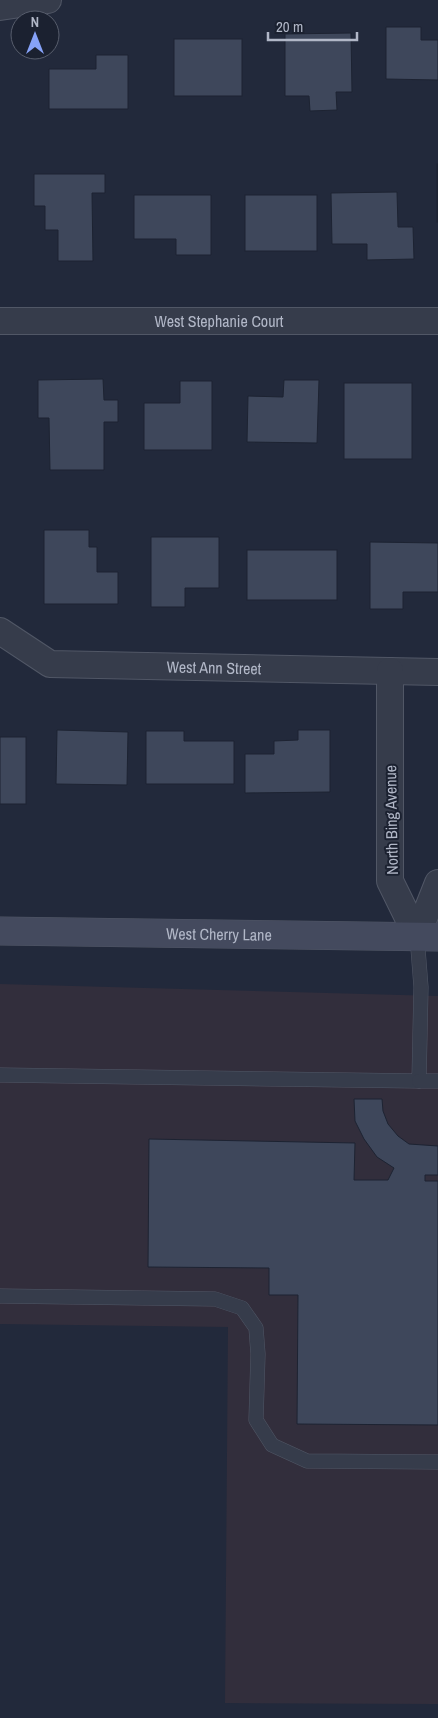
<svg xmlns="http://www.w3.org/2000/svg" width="438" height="1718" viewBox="0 0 438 1718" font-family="'Archivo Narrow',sans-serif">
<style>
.medical{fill:#322e3c}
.building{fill:#3e475b;stroke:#1d2332}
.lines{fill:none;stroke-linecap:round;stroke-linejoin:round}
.service-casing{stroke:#515766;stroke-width:15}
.minor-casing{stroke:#515766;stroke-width:28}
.secondary-casing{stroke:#515766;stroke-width:29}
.service{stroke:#363c4b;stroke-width:14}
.minor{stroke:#363c4b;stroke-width:26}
.secondary{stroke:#444a5e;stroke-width:28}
.labels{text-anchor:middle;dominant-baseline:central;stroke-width:4;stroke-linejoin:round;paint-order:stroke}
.street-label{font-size:16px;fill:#b1b7c7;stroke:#1b2130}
</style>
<rect width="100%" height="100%" fill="#22293b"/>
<path class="medical" d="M 0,984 L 438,996 L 438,1704 L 225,1703 L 228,1327 L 0,1324 Z"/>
<g class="building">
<path d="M 386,27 L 421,27 L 421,40 L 438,40 L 438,80 L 386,79 Z"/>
<path d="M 351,33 L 352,92 L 336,92 L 337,110 L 310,111 L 309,96 L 285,96 L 285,34 Z"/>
<rect x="174" y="39" width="68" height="57"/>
<path d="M 96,55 L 128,55 L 128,109 L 49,109 L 49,69 L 96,69 Z"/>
<rect x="437" y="164" width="1" height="58"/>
<path d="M 34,174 L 105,174 L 105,193 L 92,193 L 93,261 L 58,261 L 58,230 L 45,230 L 45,206 L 34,206 Z"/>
<path d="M 397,192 L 398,227 L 413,227 L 414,259 L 367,260 L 367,244 L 332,244 L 331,193 Z"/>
<path d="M 134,195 L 211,195 L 211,255 L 176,255 L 176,239 L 134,239 Z"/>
<rect x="245" y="195" width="72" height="56"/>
<path d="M 103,379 L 104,400 L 118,400 L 118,422 L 104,422 L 104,470 L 50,470 L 49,418 L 38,418 L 38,380 Z"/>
<path d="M 284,380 L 319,380 L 317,443 L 247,442 L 248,396 L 283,397 Z"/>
<path d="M 180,381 L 212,381 L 212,450 L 144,450 L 144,403 L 180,403 Z"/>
<rect x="344" y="383" width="68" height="76"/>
<path d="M 44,530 L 89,530 L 89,547 L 97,547 L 97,572 L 118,572 L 118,604 L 44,604 Z"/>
<path d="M 151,537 L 219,537 L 219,588 L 185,588 L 185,607 L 151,607 Z"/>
<path d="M 370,542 L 438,543 L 438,592 L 403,592 L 403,609 L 370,609 Z"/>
<rect x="247" y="550" width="90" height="50"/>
<path d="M 57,730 L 128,732 L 127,785 L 56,784 Z"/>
<path d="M 298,730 L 330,730 L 330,792 L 245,793 L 245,754 L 274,754 L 274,741 L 298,740 Z"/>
<path d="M 146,731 L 184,731 L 184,741 L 234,741 L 234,784 L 146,784 Z"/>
<rect x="0" y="737" width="26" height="67"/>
<path d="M 354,1099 L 382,1099 L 383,1111 L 388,1124 L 398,1136 L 409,1144 L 438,1146 L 438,1175 L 425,1175 L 425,1181 L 438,1181 L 438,1425 L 297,1424 L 298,1295 L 269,1295 L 269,1268 L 148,1267 L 149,1139 L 355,1143 L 354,1180 L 388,1180 L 394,1168 L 377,1157 L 364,1139 L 355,1121 Z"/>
</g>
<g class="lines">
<g class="service-casing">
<g id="service">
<path d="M 0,1075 L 419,1081 L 421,987 L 417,936"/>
<path d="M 419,1081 L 438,1081"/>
<path d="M 0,1296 L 215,1299 L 242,1308 L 256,1328 L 258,1354 L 256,1420 L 272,1445 L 307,1461 L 438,1462"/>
</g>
</g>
<g class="minor-casing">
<g id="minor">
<path d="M 0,7 L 48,0"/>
<path id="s1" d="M 0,321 L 438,321"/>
<path id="s2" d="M 0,631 L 50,664 L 438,672"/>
<path d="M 390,671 L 390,881 L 417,936 L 438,883"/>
</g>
</g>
<g class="secondary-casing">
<g id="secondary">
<path id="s3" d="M 0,931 L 438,937"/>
</g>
</g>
<use href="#service" class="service"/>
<use href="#minor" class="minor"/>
<use href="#secondary" class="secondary"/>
</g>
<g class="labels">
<g class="street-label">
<text stroke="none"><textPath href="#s1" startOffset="219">West Stephanie Court</textPath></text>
<text stroke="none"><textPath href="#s2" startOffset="224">West Ann Street</textPath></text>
<text transform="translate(391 820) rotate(-91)">North Bing Avenue</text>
<text stroke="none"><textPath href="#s3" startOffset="219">West Cherry Lane</textPath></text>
</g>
</g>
<g transform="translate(35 35)"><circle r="24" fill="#1b2130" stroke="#575d6c"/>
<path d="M0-4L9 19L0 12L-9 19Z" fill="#86a2f8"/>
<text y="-8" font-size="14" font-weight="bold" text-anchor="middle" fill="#b1b7c7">N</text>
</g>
<path d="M268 32v8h89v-8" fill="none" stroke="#b1b7c7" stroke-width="2.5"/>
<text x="276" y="32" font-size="15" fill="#b1b7c7" stroke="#1b2130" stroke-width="4" paint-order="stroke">20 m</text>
</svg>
